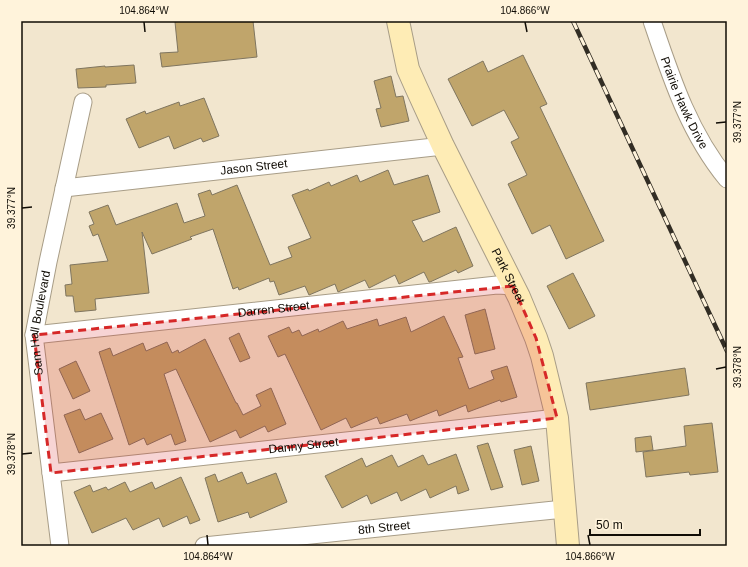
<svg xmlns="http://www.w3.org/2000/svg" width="748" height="567" viewBox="0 0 748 567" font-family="Helvetica,sans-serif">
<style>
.building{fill:#c0a56b;stroke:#7f755f}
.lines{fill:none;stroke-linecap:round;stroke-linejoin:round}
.street-casing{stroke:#a89d87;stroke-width:19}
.secondary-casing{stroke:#a89d87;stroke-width:24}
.street{stroke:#fff;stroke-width:17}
.secondary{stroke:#feecb5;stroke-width:22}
.rail-casing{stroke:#322d24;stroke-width:4.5}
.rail{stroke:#fff3db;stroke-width:3;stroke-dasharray:9;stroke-linecap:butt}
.marked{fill:#d62828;fill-opacity:0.2;stroke:#d62828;stroke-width:3;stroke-dasharray:8 5;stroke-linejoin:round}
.ticks{fill:none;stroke:#100c05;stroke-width:1.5}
.labels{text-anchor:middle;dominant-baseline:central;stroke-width:3.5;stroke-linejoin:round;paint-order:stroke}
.street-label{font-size:12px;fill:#100c05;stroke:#fff3db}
.neatline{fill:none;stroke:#100c05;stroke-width:1.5}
.ticks-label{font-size:10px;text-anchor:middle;fill:#100c05}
</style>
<rect width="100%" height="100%" fill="#f2e6ce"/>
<g class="building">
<path d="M 181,21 L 253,21 L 257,57 L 162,67 L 160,53 L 178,52 L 175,22 Z"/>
<path d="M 523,55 L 547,104 L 540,107 L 604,241 L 566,259 L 550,225 L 532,234 L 508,184 L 527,175 L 511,142 L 519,138 L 504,110 L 472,126 L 448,79 L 483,61 L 488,72 Z"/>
<path d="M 134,65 L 136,83 L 106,85 L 106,87 L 78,88 L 76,69 L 105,66 L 105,67 Z"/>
<path d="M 391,76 L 396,97 L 403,96 L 409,121 L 381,127 L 376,109 L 381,108 L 374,81 Z"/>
<path d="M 204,98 L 219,136 L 203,142 L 201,138 L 174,149 L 169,136 L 139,148 L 126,119 L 145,111 L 146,114 L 179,102 L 180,106 Z"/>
<path d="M 388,170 L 394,185 L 428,175 L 440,212 L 412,221 L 423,242 L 456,227 L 473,266 L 458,273 L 456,270 L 430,282 L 429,282 L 424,272 L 399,284 L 395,275 L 369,288 L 365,280 L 338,292 L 335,284 L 309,295 L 305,286 L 279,295 L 274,281 L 270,282 L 269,278 L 239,290 L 238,287 L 233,289 L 213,229 L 190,237 L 192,239 L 152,254 L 142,232 L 149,293 L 95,299 L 96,310 L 75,312 L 73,296 L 66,296 L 65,285 L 72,284 L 70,265 L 108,261 L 98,234 L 93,236 L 89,226 L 94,224 L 89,212 L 108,205 L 116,225 L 177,203 L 184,223 L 205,216 L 198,194 L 210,190 L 212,195 L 237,185 L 270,265 L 292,257 L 288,247 L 311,238 L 292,195 L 308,189 L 309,191 L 329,182 L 331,186 L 357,175 L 360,182 Z"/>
<path d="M 573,273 L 595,316 L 569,329 L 547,286 Z"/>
<path d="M 485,309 L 495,349 L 475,354 L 465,315 Z"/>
<path d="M 444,316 L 463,357 L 458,358 L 469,389 L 494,379 L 491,371 L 507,366 L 517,397 L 501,402 L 500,400 L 468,412 L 466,405 L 439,416 L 437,410 L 410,421 L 407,414 L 380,424 L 377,417 L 351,428 L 346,418 L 321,430 L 285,354 L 278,357 L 268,336 L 289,327 L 292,333 L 299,330 L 302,336 L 318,329 L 319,332 L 343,321 L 347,329 L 377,319 L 379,326 L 406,317 L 411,332 Z"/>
<path d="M 239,333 L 250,358 L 240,362 L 229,338 Z"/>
<path d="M 205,339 L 236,403 L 237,403 L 243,415 L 261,406 L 256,395 L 271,388 L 286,424 L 268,432 L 265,426 L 240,438 L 236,430 L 210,442 L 176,369 L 164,374 L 186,441 L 175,445 L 171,434 L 147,445 L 144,438 L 129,445 L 99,352 L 110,348 L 113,356 L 143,343 L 146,351 L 167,342 L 172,353 L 178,350 L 179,353 Z"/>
<path d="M 76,361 L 90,391 L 73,399 L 59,369 Z"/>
<path d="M 685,368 L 689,395 L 590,410 L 586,383 Z"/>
<path d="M 80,409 L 85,420 L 101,413 L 113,439 L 79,453 L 64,415 Z"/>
<path d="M 712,423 L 718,472 L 690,475 L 689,472 L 646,477 L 643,452 L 686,446 L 684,426 Z"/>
<path d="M 651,436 L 653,450 L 636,452 L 635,438 Z"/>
<path d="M 488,443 L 503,487 L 491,490 L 477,446 Z"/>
<path d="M 531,446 L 539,481 L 522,485 L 514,450 Z"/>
<path d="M 456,454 L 469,490 L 458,494 L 456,486 L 430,498 L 426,489 L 401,501 L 397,492 L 371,504 L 367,495 L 342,508 L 325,476 L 362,458 L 366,467 L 392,455 L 398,467 L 423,455 L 428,465 Z"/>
<path d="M 242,472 L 247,484 L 276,473 L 287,502 L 250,518 L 248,512 L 218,522 L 205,478 L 215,474 L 218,482 Z"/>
<path d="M 181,477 L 200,520 L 190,524 L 187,516 L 163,527 L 159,518 L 133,530 L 126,518 L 92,533 L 74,492 L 90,485 L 93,492 L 106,487 L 108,490 L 125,482 L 130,492 L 152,482 L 155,489 Z"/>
</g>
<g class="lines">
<g class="street-casing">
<g id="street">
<path id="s1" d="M 652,21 C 671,77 689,133 727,179"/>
<path id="s2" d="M 64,188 L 443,146"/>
<path id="s3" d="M 34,335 L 497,285 L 513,286"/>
<path id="s4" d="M 51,473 L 557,418"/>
<path id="s5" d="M 60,546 L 34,335 L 48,262 L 83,102"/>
<path id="s6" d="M 204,546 L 564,509"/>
</g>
</g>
<g class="secondary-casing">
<g id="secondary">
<path id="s7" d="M 398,21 L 408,69 L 416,87 L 443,146 L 519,297 L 536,338 L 542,356 L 557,418 L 568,546"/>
</g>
</g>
<use href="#street" class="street"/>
<use href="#secondary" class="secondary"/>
<g class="rail-casing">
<path id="rail" d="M 573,21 L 727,351"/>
</g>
<use href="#rail" class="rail"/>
</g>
<path class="marked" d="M 513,286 L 536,338 L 557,418 L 51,473 L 34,335 Z"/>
<path class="ticks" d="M 144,22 L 145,32M 525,22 L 527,32M 716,123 L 726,122M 22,208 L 32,207M 716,369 L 726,367M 22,454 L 32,453M 207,535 L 208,545M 588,535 L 590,545"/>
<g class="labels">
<g class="street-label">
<text stroke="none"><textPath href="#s1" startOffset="88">Prairie Hawk Drive</textPath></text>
<text stroke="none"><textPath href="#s2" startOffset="191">Jason Street</textPath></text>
<text stroke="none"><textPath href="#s7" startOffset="279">Park Street</textPath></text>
<text stroke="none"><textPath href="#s3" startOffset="241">Darren Street</textPath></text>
<text stroke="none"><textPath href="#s5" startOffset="225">Sam Hall Boulevard</textPath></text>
<text stroke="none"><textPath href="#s4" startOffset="254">Danny Street</textPath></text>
<text stroke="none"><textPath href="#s6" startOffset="181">8th Street</textPath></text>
</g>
</g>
<rect width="748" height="567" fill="none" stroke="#fff3db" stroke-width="44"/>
<path d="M590 529v6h110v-6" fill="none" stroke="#100c05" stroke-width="2"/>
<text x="596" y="529" font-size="12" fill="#100c05" stroke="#fff3db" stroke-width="3" paint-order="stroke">50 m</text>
<rect x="22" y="22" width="704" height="523" class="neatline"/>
<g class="ticks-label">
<text x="144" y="14">104.864°W</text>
<text x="525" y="14">104.866°W</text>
<text transform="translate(737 122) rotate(-90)" y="4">39.377°N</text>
<text transform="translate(11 208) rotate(-90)" y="4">39.377°N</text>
<text transform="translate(737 367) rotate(-90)" y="4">39.378°N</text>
<text transform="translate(11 454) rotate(-90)" y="4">39.378°N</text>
<text x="208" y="560">104.864°W</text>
<text x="590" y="560">104.866°W</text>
</g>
</svg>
